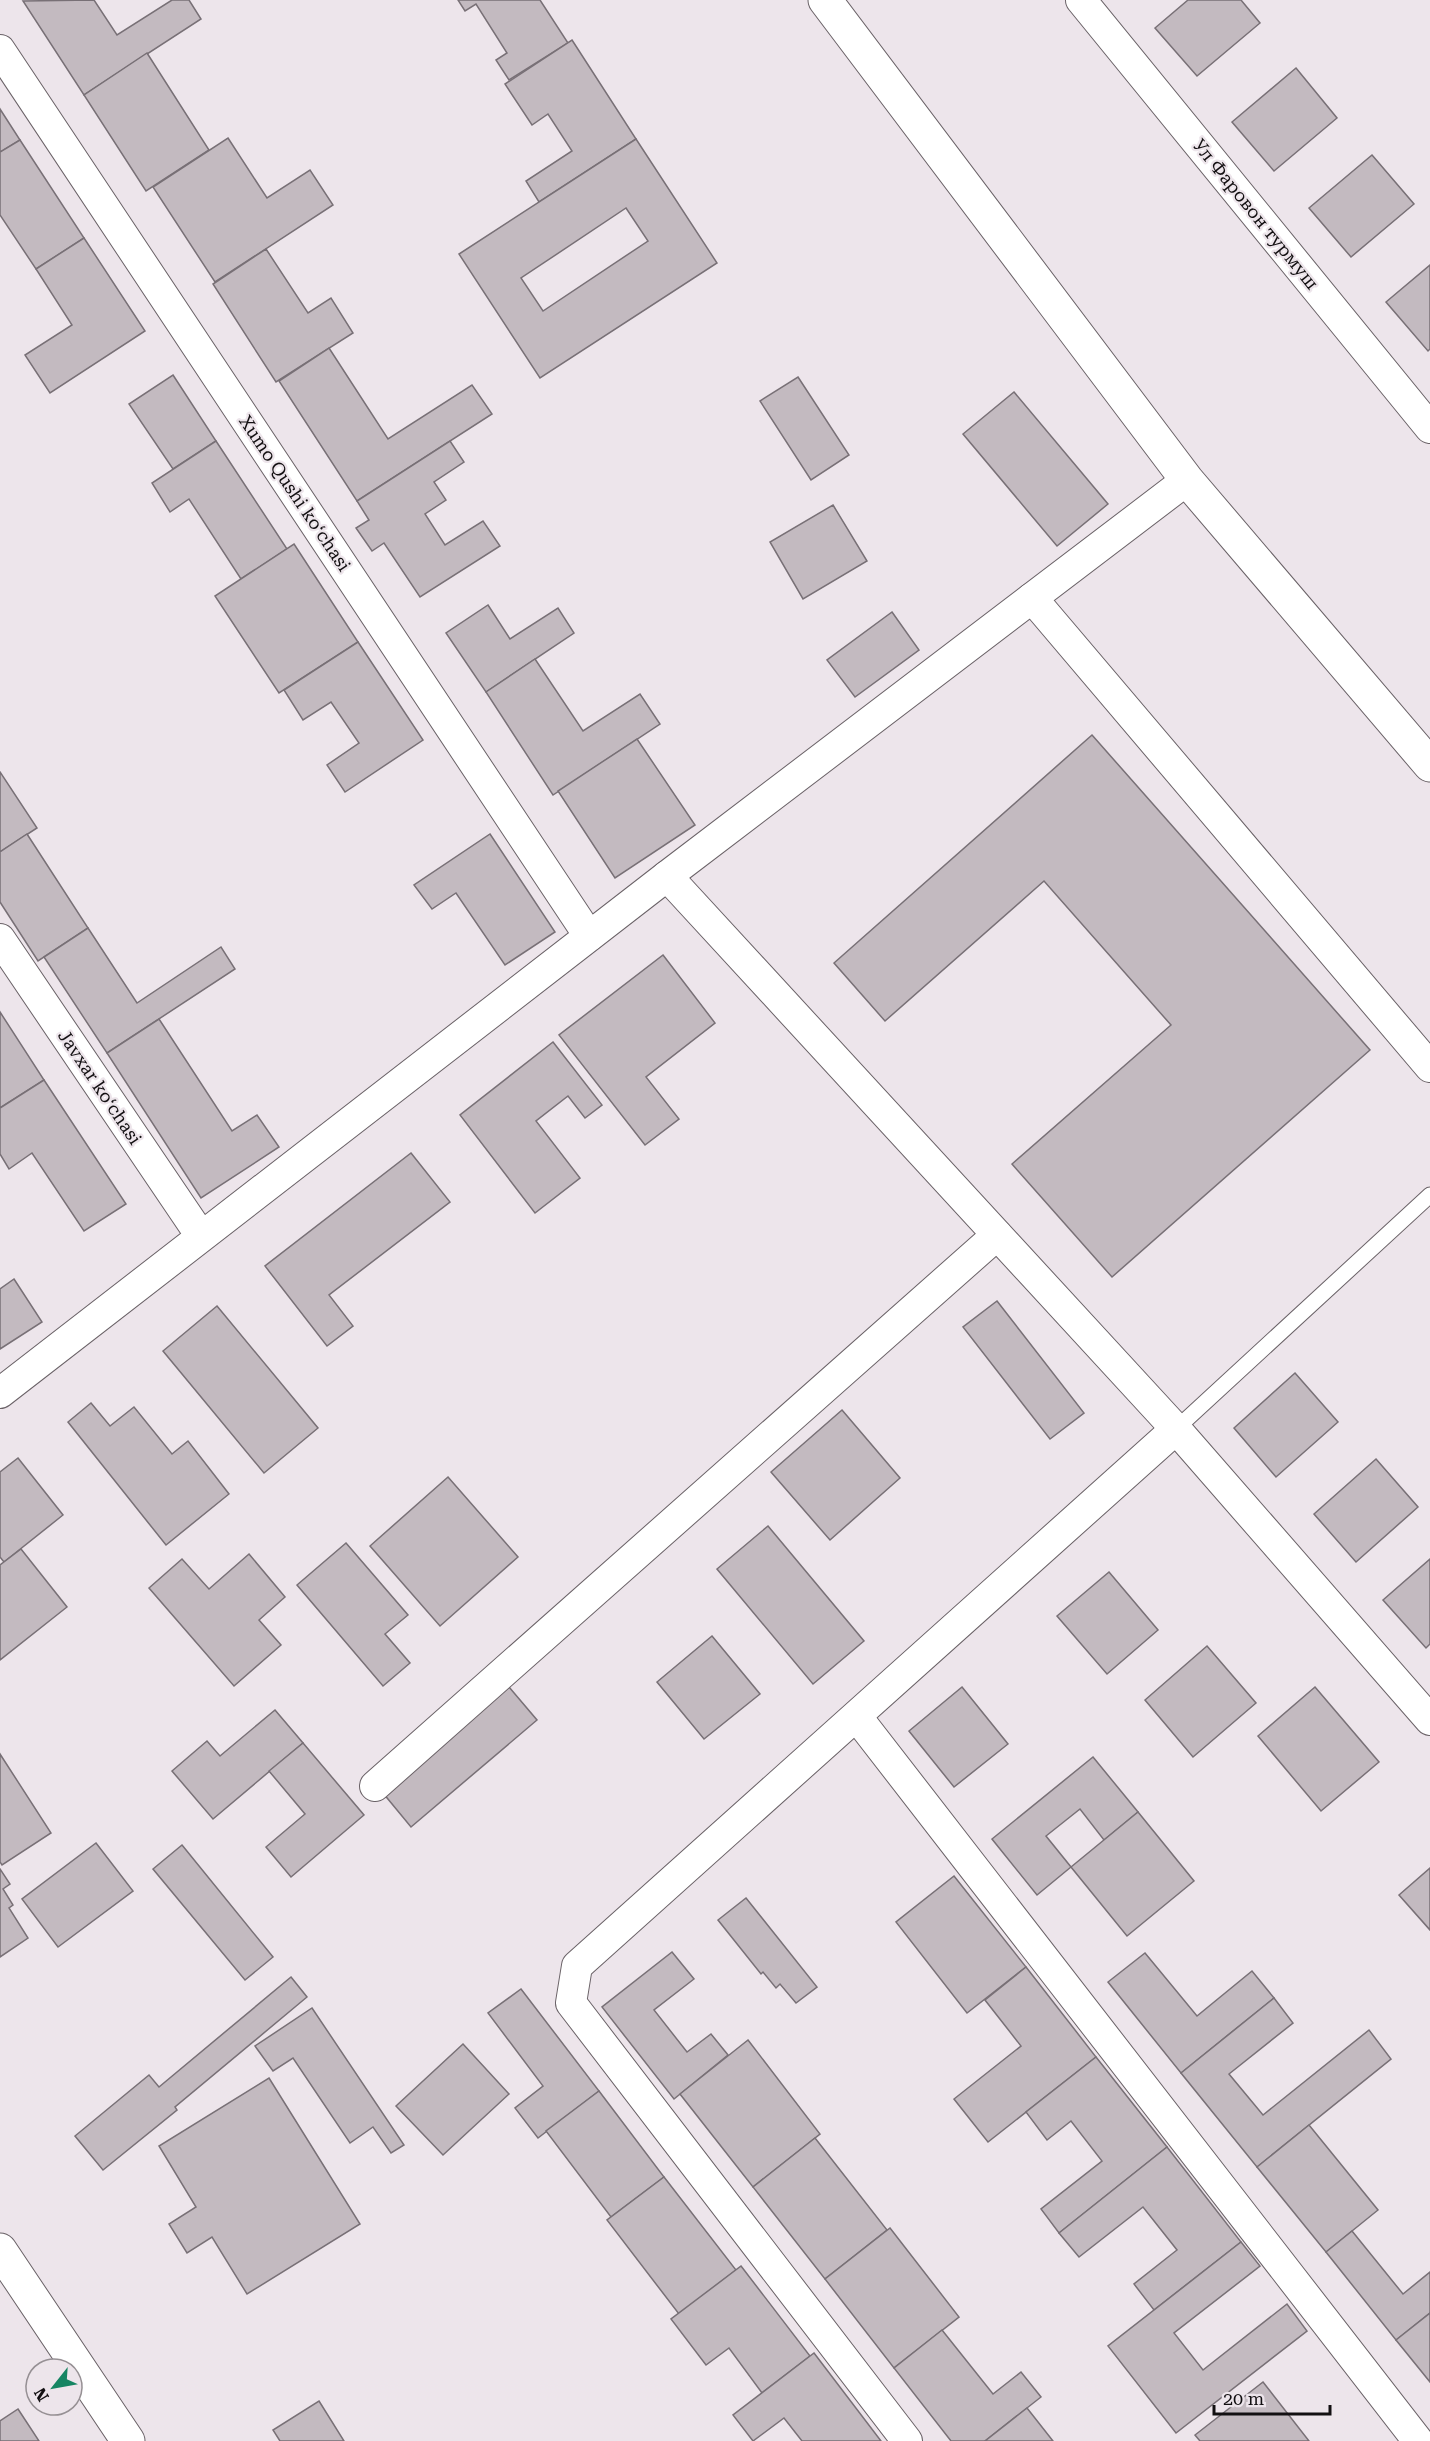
<svg xmlns="http://www.w3.org/2000/svg" width="1430" height="2441" viewBox="0 0 1430 2441" font-family="'Roboto Serif',serif">
<style>
.building{fill:#c3bac0;stroke:#787076;stroke-width:1.5;fill-rule:evenodd}
.lines{fill:none;stroke-linecap:round;stroke-linejoin:round}
.service-casing{stroke:#6a6267;stroke-width:17}
.minor-casing{stroke:#6a6267;stroke-width:32}
.tertiary-casing{stroke:#6a6267;stroke-width:35}
.primary-casing{stroke:#6a6267;stroke-width:35}
.service{stroke:#fff;stroke-width:15}
.minor{stroke:#fff;stroke-width:30}
.tertiary{stroke:#fff;stroke-width:33}
.primary{stroke:#fff;stroke-width:33}
.labels{text-anchor:middle;dominant-baseline:central;stroke-width:4.5;stroke-linejoin:round;paint-order:stroke}
.street-label{font-size:18px;fill:#131012;stroke:#ede5eb}
</style>
<rect width="100%" height="100%" fill="#ede5eb"/>
<g class="building">
<path d="M 94,0 L 117,35 L 172,0 L 189,0 L 201,19 L 84,95 L 23,1 Z"/>
<path d="M 458,0 L 540,0 L 568,43 L 509,80 L 496,60 L 507,53 L 476,4 L 465,11 Z"/>
<path d="M 1188,0 L 1241,0 L 1260,23 L 1197,76 L 1155,28 Z"/>
<path d="M 572,40 L 636,139 L 539,202 L 526,181 L 572,151 L 548,114 L 532,125 L 505,84 Z"/>
<path d="M 147,53 L 209,150 L 146,191 L 84,95 Z"/>
<path d="M 1296,68 L 1337,118 L 1274,171 L 1232,122 Z"/>
<path d="M 0,109 L 20,140 L 0,152 Z"/>
<path d="M 228,138 L 267,198 L 310,170 L 333,205 L 215,282 L 153,187 Z"/>
<path d="M 636,139 L 717,263 L 540,378 L 459,254 ZM 626,208 L 648,241 L 543,311 L 521,278 Z"/>
<path d="M 20,140 L 84,238 L 36,269 L 0,215 L 0,152 Z"/>
<path d="M 1372,155 L 1414,204 L 1351,257 L 1309,208 Z"/>
<path d="M 84,238 L 145,331 L 50,393 L 25,355 L 72,325 L 36,269 Z"/>
<path d="M 266,249 L 308,313 L 331,298 L 353,333 L 276,382 L 213,284 Z"/>
<path d="M 1430,265 L 1430,349 L 1428,351 L 1386,302 Z"/>
<path d="M 329,348 L 388,439 L 472,385 L 492,414 L 357,501 L 279,381 Z"/>
<path d="M 173,375 L 216,441 L 173,469 L 129,404 Z"/>
<path d="M 798,377 L 849,455 L 811,480 L 760,401 Z"/>
<path d="M 1014,392 L 1108,504 L 1057,546 L 963,434 Z"/>
<path d="M 216,441 L 287,549 L 241,579 L 189,499 L 170,512 L 152,483 Z"/>
<path d="M 450,441 L 464,462 L 434,482 L 446,500 L 425,514 L 445,545 L 483,521 L 500,546 L 420,597 L 384,543 L 372,551 L 356,528 L 369,520 L 357,501 Z"/>
<path d="M 833,505 L 867,561 L 803,599 L 770,542 Z"/>
<path d="M 294,544 L 358,642 L 279,693 L 215,596 Z"/>
<path d="M 488,605 L 510,639 L 558,608 L 574,633 L 486,692 L 446,633 Z"/>
<path d="M 892,612 L 919,650 L 855,697 L 827,660 Z"/>
<path d="M 358,642 L 423,740 L 345,792 L 327,765 L 359,743 L 331,702 L 303,720 L 284,690 Z"/>
<path d="M 535,659 L 583,731 L 640,694 L 660,724 L 553,795 L 486,692 Z"/>
<path d="M 1092,735 L 1370,1050 L 1112,1277 L 1012,1164 L 1171,1025 L 1044,881 L 885,1021 L 834,963 Z"/>
<path d="M 637,739 L 695,825 L 615,878 L 558,791 Z"/>
<path d="M 0,772 L 37,828 L 0,852 Z"/>
<path d="M 27,834 L 88,928 L 38,961 L 0,902 L 0,852 Z"/>
<path d="M 490,834 L 555,932 L 505,965 L 456,893 L 432,909 L 414,885 Z"/>
<path d="M 88,928 L 137,1003 L 221,947 L 235,969 L 107,1053 L 44,957 Z"/>
<path d="M 663,955 L 715,1023 L 646,1077 L 679,1119 L 645,1145 L 559,1035 Z"/>
<path d="M 0,1012 L 44,1080 L 0,1108 Z"/>
<path d="M 159,1019 L 232,1131 L 257,1115 L 279,1147 L 201,1198 L 107,1053 Z"/>
<path d="M 553,1042 L 602,1105 L 585,1118 L 568,1096 L 536,1121 L 580,1178 L 535,1213 L 460,1115 Z"/>
<path d="M 44,1080 L 126,1204 L 84,1231 L 32,1153 L 9,1169 L 0,1154 L 0,1108 Z"/>
<path d="M 411,1153 L 450,1202 L 329,1295 L 353,1326 L 327,1346 L 265,1266 Z"/>
<path d="M 14,1279 L 42,1322 L 0,1349 L 0,1289 Z"/>
<path d="M 997,1301 L 1084,1413 L 1050,1439 L 963,1327 Z"/>
<path d="M 217,1306 L 318,1428 L 264,1473 L 163,1351 Z"/>
<path d="M 1295,1373 L 1338,1422 L 1276,1477 L 1234,1428 Z"/>
<path d="M 91,1403 L 110,1426 L 134,1407 L 172,1454 L 188,1441 L 229,1494 L 166,1545 L 68,1422 Z"/>
<path d="M 842,1410 L 900,1478 L 830,1540 L 771,1472 Z"/>
<path d="M 18,1458 L 63,1515 L 4,1562 L 0,1557 L 0,1472 Z"/>
<path d="M 1376,1459 L 1418,1507 L 1356,1562 L 1314,1514 Z"/>
<path d="M 448,1477 L 518,1557 L 440,1626 L 370,1546 Z"/>
<path d="M 768,1526 L 864,1641 L 813,1684 L 717,1569 Z"/>
<path d="M 346,1543 L 408,1615 L 385,1634 L 410,1663 L 383,1686 L 297,1585 Z"/>
<path d="M 21,1549 L 67,1607 L 0,1660 L 0,1565 Z"/>
<path d="M 249,1554 L 285,1597 L 259,1620 L 281,1645 L 234,1686 L 149,1588 L 182,1559 L 209,1589 Z"/>
<path d="M 1430,1559 L 1430,1644 L 1426,1648 L 1383,1600 Z"/>
<path d="M 1109,1572 L 1158,1630 L 1107,1674 L 1057,1616 Z"/>
<path d="M 712,1636 L 760,1694 L 704,1739 L 657,1682 Z"/>
<path d="M 1207,1646 L 1256,1703 L 1193,1757 L 1145,1700 Z"/>
<path d="M 509,1687 L 537,1720 L 411,1827 L 383,1793 Z"/>
<path d="M 962,1687 L 1008,1744 L 954,1787 L 909,1731 Z"/>
<path d="M 1315,1687 L 1379,1762 L 1321,1811 L 1258,1736 Z"/>
<path d="M 275,1710 L 303,1743 L 213,1819 L 172,1771 L 207,1741 L 220,1756 Z"/>
<path d="M 303,1743 L 364,1815 L 291,1877 L 266,1847 L 305,1814 L 269,1771 Z"/>
<path d="M 0,1754 L 51,1833 L 2,1865 L 0,1862 Z"/>
<path d="M 1093,1757 L 1138,1812 L 1104,1840 L 1080,1809 L 1046,1836 L 1071,1867 L 1037,1895 L 992,1839 Z"/>
<path d="M 1138,1812 L 1194,1881 L 1127,1936 L 1071,1867 Z"/>
<path d="M 96,1843 L 133,1891 L 58,1947 L 22,1899 Z"/>
<path d="M 182,1845 L 273,1957 L 245,1980 L 153,1869 Z"/>
<path d="M 1430,1868 L 1430,1930 L 1399,1895 Z"/>
<path d="M 0,1869 L 10,1884 L 3,1889 L 13,1905 L 9,1908 L 28,1938 L 0,1957 Z"/>
<path d="M 954,1876 L 1026,1967 L 967,2013 L 896,1922 Z"/>
<path d="M 746,1898 L 817,1987 L 796,2003 L 780,1984 L 776,1988 L 763,1972 L 761,1974 L 718,1920 Z"/>
<path d="M 672,1952 L 694,1979 L 654,2010 L 687,2052 L 711,2034 L 728,2055 L 674,2099 L 602,2007 Z"/>
<path d="M 1145,1953 L 1197,2016 L 1252,1971 L 1274,1998 L 1181,2073 L 1108,1982 Z"/>
<path d="M 1026,1967 L 1096,2057 L 988,2142 L 954,2099 L 1021,2046 L 985,2000 Z"/>
<path d="M 291,1977 L 307,1997 L 175,2107 L 177,2110 L 103,2170 L 75,2136 L 149,2075 L 159,2087 Z"/>
<path d="M 521,1989 L 599,2091 L 538,2138 L 515,2108 L 543,2086 L 488,2013 Z"/>
<path d="M 1274,1998 L 1293,2023 L 1229,2074 L 1263,2115 L 1369,2030 L 1391,2059 L 1257,2167 L 1181,2073 Z"/>
<path d="M 312,2008 L 404,2145 L 391,2153 L 373,2127 L 350,2143 L 293,2058 L 273,2071 L 255,2046 Z"/>
<path d="M 748,2040 L 820,2134 L 753,2187 L 680,2094 Z"/>
<path d="M 463,2044 L 509,2094 L 443,2155 L 396,2106 Z"/>
<path d="M 1096,2057 L 1167,2147 L 1059,2233 L 1041,2209 L 1102,2161 L 1071,2121 L 1047,2140 L 1026,2112 Z"/>
<path d="M 269,2078 L 360,2224 L 247,2294 L 212,2237 L 187,2253 L 169,2224 L 196,2207 L 159,2146 Z"/>
<path d="M 599,2091 L 664,2177 L 611,2217 L 546,2131 Z"/>
<path d="M 1309,2125 L 1378,2210 L 1326,2252 L 1257,2167 Z"/>
<path d="M 815,2138 L 887,2230 L 825,2279 L 753,2187 Z"/>
<path d="M 1167,2147 L 1241,2242 L 1154,2310 L 1134,2284 L 1177,2250 L 1143,2207 L 1079,2257 L 1059,2233 Z"/>
<path d="M 664,2177 L 736,2270 L 679,2314 L 607,2220 Z"/>
<path d="M 890,2228 L 959,2317 L 894,2368 L 825,2279 Z"/>
<path d="M 1352,2231 L 1403,2294 L 1430,2272 L 1430,2313 L 1396,2340 L 1326,2252 Z"/>
<path d="M 1241,2242 L 1260,2266 L 1174,2333 L 1203,2370 L 1287,2304 L 1307,2331 L 1176,2433 L 1108,2346 Z"/>
<path d="M 741,2266 L 810,2356 L 762,2393 L 729,2348 L 706,2365 L 671,2319 Z"/>
<path d="M 1430,2313 L 1430,2382 L 1396,2340 Z"/>
<path d="M 942,2330 L 993,2394 L 1021,2372 L 1041,2397 L 985,2441 L 951,2441 L 894,2368 Z"/>
<path d="M 814,2353 L 881,2441 L 802,2441 L 784,2418 L 753,2441 L 733,2415 Z"/>
<path d="M 1263,2382 L 1309,2441 L 1200,2441 L 1195,2435 Z"/>
<path d="M 319,2401 L 344,2441 L 280,2441 L 273,2430 Z"/>
<path d="M 1027,2408 L 1053,2441 L 985,2441 Z"/>
<path d="M 18,2409 L 39,2441 L 0,2441 L 0,2421 Z"/>
</g>
<g class="lines">
<g class="service-casing">
<path id="service" d="M 1176,1429 L 1430,1195"/>
</g>
<g class="minor-casing">
<g id="minor">
<path d="M 1081,0 L 1430,428"/>
<path d="M 0,50 L 589,936"/>
<path d="M 1032,598 L 1430,1067"/>
<path d="M 667,876 L 1176,1429 L 1430,1720"/>
<path d="M 0,939 L 201,1236"/>
<path d="M 0,1393 L 667,876 L 1187,480"/>
<path d="M 857,1717 L 1418,2441"/>
<path d="M 375,1786 L 997,1235"/>
<path d="M 907,2441 L 571,2003 L 577,1966 L 1176,1429"/>
</g>
</g>
<g class="tertiary-casing">
<path id="tertiary" d="M 0,2250 L 128,2441"/>
</g>
<g class="primary-casing">
<path id="primary" d="M 825,0 L 1187,480 L 1430,765"/>
</g>
<use href="#service" class="service"/>
<use href="#minor" class="minor"/>
<use href="#tertiary" class="tertiary"/>
<use href="#primary" class="primary"/>
</g>
<g class="labels">
<g class="street-label">
<text transform="translate(1256 214) rotate(51)">Ул Фаровон турмуш</text>
<text transform="translate(295 493) rotate(56)">Xumo Qushi koʻchasi</text>
<text transform="translate(100 1087) rotate(56)">Javxar koʻchasi</text>
</g>
</g>
<g transform="translate(54 2387) rotate(239)"><circle r="28" fill="#ede5eb" stroke="#969094" stroke-width="1.5"/>
<path d="M0-4.5L10 22L0 15L-10 22Z" fill="#168563"/>
<text y="-9" font-size="16" font-weight="bold" text-anchor="middle" fill="#131012">N</text>
</g>
<path d="M1214 2405v9h116v-9" fill="none" stroke="#131012" stroke-width="3"/>
<text x="1223" y="2405" font-size="18" fill="#131012" stroke="#ede5eb" stroke-width="4.5" paint-order="stroke">20 m</text>
</svg>
